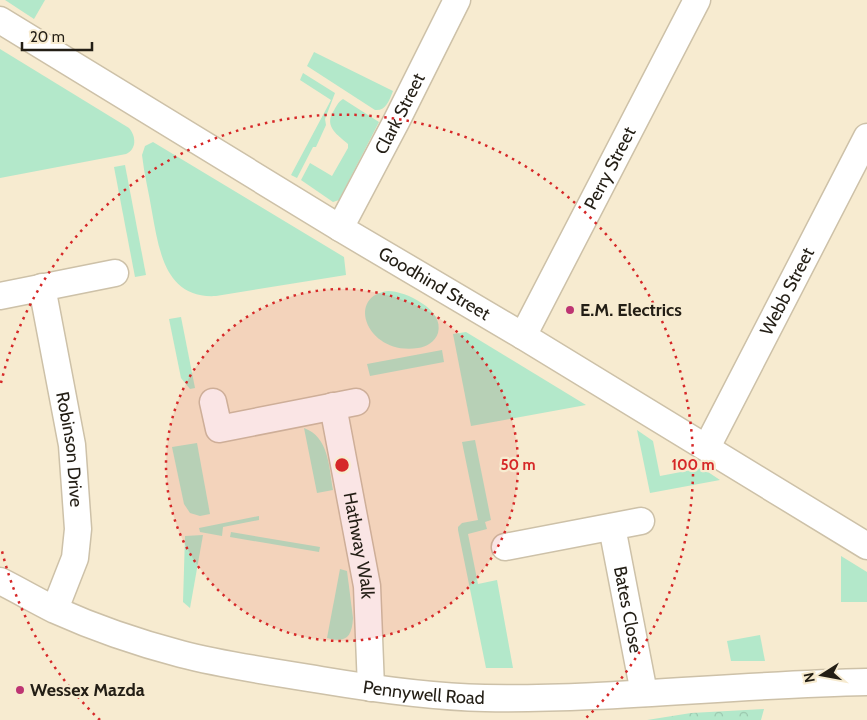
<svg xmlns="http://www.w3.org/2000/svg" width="867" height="720" viewBox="0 0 867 720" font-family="Cabin,sans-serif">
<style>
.grass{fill:#b3e8ca}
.park{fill:url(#park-crowns)}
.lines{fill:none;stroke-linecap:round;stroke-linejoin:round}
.street-casing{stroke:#cdc1a8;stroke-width:29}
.street{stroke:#fff;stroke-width:26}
.ring{fill:none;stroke:#d62828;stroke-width:2.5;stroke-dasharray:2.5 5}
.poi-dot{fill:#bd3472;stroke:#f7ebd0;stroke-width:2}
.labels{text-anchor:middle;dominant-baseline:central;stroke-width:4.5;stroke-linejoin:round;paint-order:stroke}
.street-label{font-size:18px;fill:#231e15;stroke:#f7ebd0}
.poi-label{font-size:18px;font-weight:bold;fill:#231e15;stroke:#f7ebd0;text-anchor:start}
.centre{fill:#d62828;stroke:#f7ebd0;stroke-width:2.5}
.ring-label{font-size:15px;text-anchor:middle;font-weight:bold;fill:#d62828;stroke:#f7ebd0;stroke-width:4.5;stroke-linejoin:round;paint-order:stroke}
</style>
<defs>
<pattern id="park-crowns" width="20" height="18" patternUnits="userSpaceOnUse" patternTransform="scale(1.25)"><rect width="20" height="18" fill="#b3e8ca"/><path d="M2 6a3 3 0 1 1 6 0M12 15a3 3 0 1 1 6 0" fill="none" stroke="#9ac7ad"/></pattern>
</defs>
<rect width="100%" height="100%" fill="#f7ebd0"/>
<g class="grass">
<path d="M 5,0 L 45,0 L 34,19 Z"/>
<path d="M 0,49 L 129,128 C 136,136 137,149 126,154 L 0,178 Z"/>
<path d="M 314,52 L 393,91 C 389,101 386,111 375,110 L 307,66 Z"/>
<path d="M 303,73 L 335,93 L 325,119 L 326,125 L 316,147 L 313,147 L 297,178 L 291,175 L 331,100 L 300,80 Z"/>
<path d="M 343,99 L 379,122 L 339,200 L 333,202 L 301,180 L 310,163 L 332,176 L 348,148 L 348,144 C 338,135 324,127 333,112 C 336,107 338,102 343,99 Z"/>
<path d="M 153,142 L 344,257 L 346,275 L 216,296 C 165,299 159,250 152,212 C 149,193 144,174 142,155 L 145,146 Z"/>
<path d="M 125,165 L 146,275 L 135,277 L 114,167 Z"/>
<path d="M 388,291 C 406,291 445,310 438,333 C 435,342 426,347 418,348 C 367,356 345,296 388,291 Z"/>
<path d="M 181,317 L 195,388 L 190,389 L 181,378 L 169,319 Z"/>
<path d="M 466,332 L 586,405 L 471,426 L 453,334 Z"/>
<path d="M 442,350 L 444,362 L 370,376 L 367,364 Z"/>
<path d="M 304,428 C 329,437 329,467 333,490 L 317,493 Z"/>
<path d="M 637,430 L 653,441 L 660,476 L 702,468 L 720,480 L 650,493 Z"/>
<path d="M 475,440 L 491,520 L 485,522 L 487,529 L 468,534 L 478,584 L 497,580 L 513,668 L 486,668 L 458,530 L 458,527 L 462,523 L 478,520 L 462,442 Z"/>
<path d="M 197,443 L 210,514 L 200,516 L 190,513 L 184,504 L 172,447 Z"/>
<path d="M 259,516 L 259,520 L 223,527 L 222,536 L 200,532 L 199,528 Z"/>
<path d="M 231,532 L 320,547 L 319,552 L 230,537 Z"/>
<path d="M 203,535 L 190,608 L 183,602 L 185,536 Z"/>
<path d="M 841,556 L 867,572 L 867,602 L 841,602 Z"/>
<path d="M 340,569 L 347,571 L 353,618 C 352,638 345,643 327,638 Z"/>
<path d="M 760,635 L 765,661 L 731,661 L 727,641 Z"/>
</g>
<path class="park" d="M 764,709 L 761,720 L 647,720 L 691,713 Z"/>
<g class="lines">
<g class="street-casing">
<g id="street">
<path id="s1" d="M 0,20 L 340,228 L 523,336 L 867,546"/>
<path id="s2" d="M 340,228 L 397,120 L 457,0"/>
<path id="s3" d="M 42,287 L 72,445 L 78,529 L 75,558 L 55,609"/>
<path d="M 0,296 L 115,273"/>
<path id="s4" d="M 523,336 L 697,0"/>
<path d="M 213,402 L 219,429 L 356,402"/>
<path id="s5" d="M 333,406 L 367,586 L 371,688"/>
<path id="s6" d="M 707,447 L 867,137"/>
<path id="s7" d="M 612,527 L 644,693"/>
<path d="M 505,547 L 641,521"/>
<path id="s8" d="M 0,581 C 18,590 37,601 55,610 C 95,628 139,643 181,654 C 227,666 274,672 321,680 C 375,689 430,697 485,698 C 612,700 740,684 867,682"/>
</g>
</g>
<use href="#street" class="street"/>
</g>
<circle cx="342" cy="465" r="176" fill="#d62828" fill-opacity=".12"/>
<g class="ring">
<circle cx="342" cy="465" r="176"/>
<path d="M100 720A351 351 0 0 1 1 547M1 383A351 351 0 1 1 584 720"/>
</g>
<g class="poi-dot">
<circle cx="570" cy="310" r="5"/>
<circle cx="20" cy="690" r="5"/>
</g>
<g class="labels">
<g class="street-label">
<text stroke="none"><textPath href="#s2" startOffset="129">Clark Street</textPath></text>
<text stroke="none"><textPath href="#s4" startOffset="189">Perry Street</textPath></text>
<text stroke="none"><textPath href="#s1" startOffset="508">Goodhind Street</textPath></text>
<text stroke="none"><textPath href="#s6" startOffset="175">Webb Street</textPath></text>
<text stroke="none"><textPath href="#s3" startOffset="165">Robinson Drive</textPath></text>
<text stroke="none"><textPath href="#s5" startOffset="142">Hathway Walk</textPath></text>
<text stroke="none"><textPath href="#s7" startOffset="84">Bates Close</textPath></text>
<text stroke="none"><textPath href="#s8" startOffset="442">Pennywell Road</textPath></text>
</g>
<g class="poi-label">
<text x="580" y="310">E.M. Electrics</text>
<text x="30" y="690">Wessex Mazda</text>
</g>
</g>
<circle cx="342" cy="465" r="8" class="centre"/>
<g class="ring-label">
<text x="518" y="470">50 m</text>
<text x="693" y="470">100 m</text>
</g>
<g transform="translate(822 675) rotate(259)" stroke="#f7ebd0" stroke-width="4" paint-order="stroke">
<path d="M0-4L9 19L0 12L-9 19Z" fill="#231e15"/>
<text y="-8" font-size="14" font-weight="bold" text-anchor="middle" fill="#231e15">N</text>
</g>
<path d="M22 42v8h70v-8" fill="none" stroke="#231e15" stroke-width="2.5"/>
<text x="30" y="42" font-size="15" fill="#231e15" stroke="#f7ebd0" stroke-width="4" paint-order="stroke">20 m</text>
</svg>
